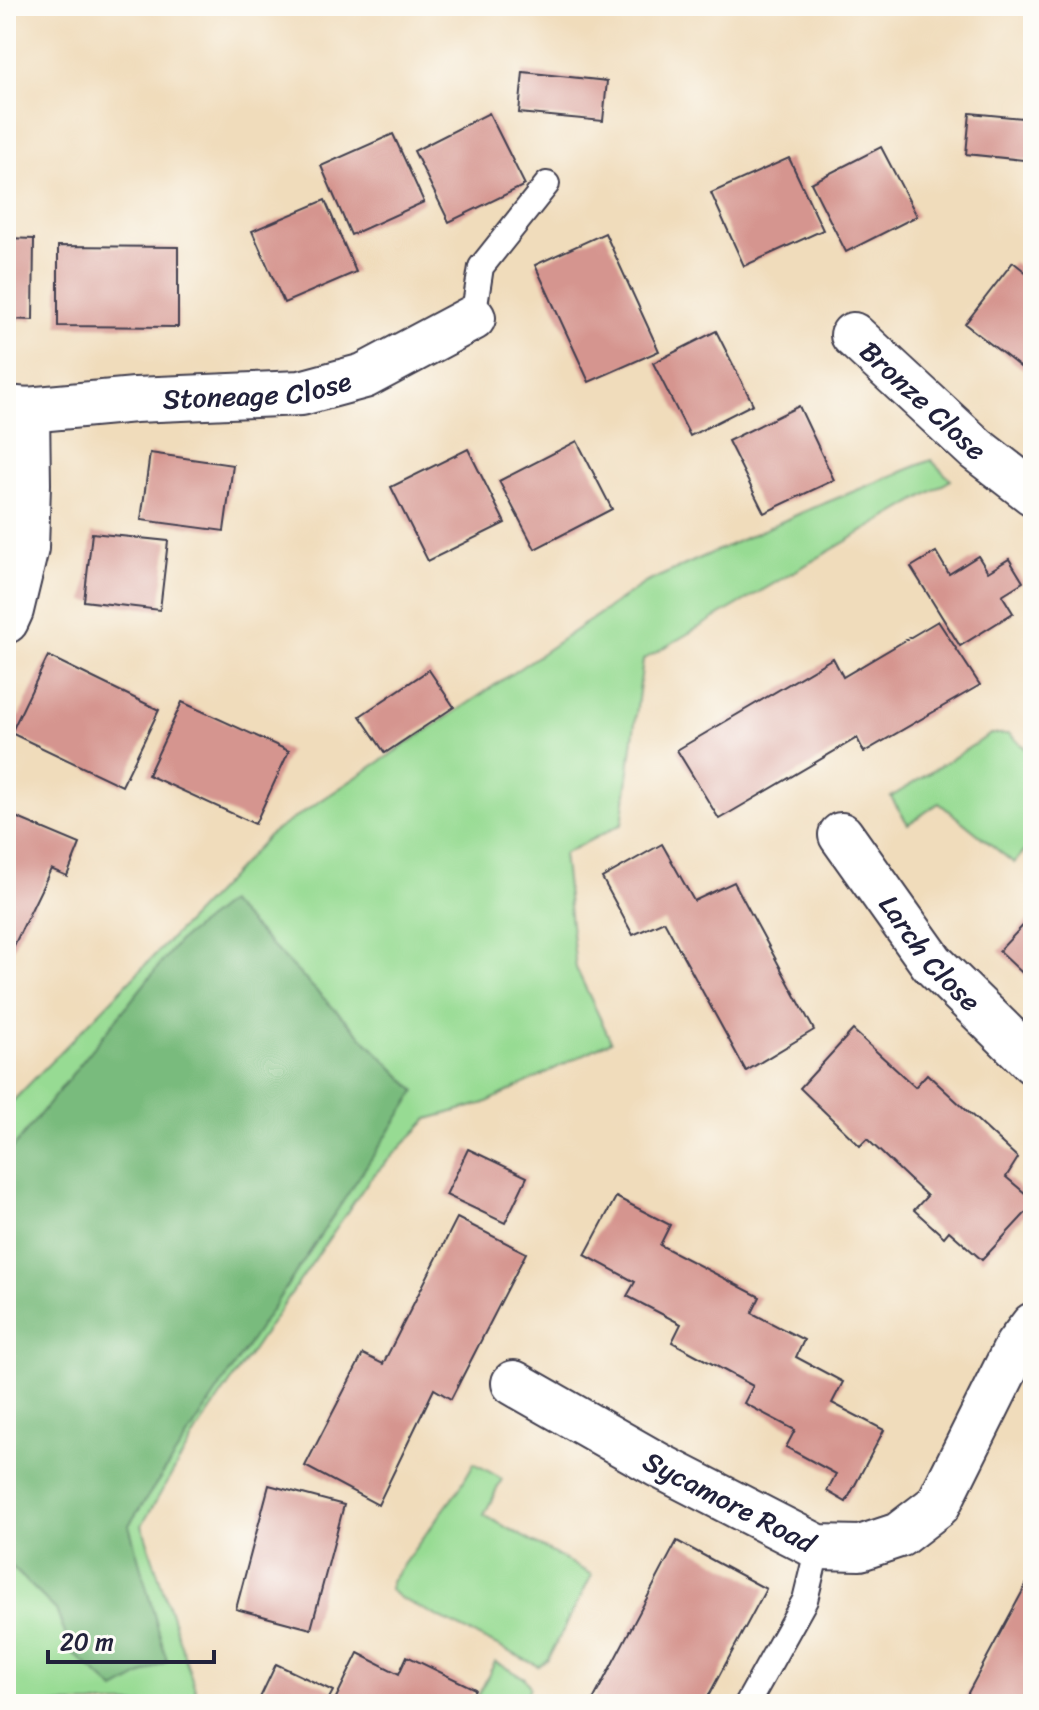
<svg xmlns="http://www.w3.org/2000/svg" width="1039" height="1710" viewBox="0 0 1039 1710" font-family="Sriracha,sans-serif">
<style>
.green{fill:#97db93;stroke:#5c7e67;stroke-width:2}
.forest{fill:#79bb7d;stroke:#4e6e5c;stroke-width:2}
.building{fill:#d5958f}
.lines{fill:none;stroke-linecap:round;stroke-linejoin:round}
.lane-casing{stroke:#413e4e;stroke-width:28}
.street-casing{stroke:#413e4e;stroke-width:48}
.lane{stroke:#fff;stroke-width:24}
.street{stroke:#fff;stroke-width:44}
.labels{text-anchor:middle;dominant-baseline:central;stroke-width:6;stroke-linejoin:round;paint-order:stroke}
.street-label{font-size:28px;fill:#22223b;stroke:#fdfcf7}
</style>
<rect width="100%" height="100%" fill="#fdfcf7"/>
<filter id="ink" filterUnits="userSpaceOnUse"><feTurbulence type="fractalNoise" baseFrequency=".0125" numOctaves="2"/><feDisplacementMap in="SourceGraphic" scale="16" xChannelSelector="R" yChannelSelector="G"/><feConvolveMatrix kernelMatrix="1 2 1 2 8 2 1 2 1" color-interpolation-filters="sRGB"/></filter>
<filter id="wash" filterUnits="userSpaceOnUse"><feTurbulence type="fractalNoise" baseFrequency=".006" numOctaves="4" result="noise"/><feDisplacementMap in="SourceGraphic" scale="32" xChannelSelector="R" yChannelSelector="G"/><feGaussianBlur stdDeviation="1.8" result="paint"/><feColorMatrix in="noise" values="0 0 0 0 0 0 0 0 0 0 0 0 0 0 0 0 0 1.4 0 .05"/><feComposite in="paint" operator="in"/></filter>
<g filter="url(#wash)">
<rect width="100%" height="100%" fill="#f0dcbb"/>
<g class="green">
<path d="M 931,460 L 951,480 L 643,660 L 622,824 L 563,854 L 576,968 L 611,1041 L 485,1103 L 428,1119 L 369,1180 L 197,1431 L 142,1525 L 200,1704 L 6,1704 L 6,1108 L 217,891 L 269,835 L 467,704 L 645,583 L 803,512 Z"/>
<path d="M 991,734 L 1009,734 L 1033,755 L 1033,841 L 1014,863 L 939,803 L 908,824 L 891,797 Z"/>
<path d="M 474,1463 L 502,1479 L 484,1515 L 592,1575 L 548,1659 L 538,1666 L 400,1598 L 390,1590 L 391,1581 L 459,1489 Z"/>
<path d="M 495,1662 L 525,1678 L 530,1687 L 523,1704 L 474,1704 Z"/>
</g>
<path class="forest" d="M 228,902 L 416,1091 L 129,1525 L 167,1661 L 115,1690 L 72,1652 L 56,1610 L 6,1561 L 6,1159 L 9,1153 L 178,942 Z"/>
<g id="blocks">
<g class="building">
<path d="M 523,72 L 607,81 L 603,121 L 519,113 Z"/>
<path d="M 489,113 L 525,185 L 449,222 L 414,151 Z"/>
<path d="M 970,113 L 1033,119 L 1033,161 L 966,154 Z"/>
<path d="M 393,134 L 424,202 L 351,235 L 321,166 Z"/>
<path d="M 881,147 L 917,216 L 846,252 L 811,183 Z"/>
<path d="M 789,158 L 823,230 L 744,266 L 711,193 Z"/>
<path d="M 325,200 L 356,272 L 284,303 L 252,231 Z"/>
<path d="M 605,233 L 659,351 L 589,382 L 535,265 Z"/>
<path d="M 6,238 L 34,239 L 33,320 L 6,319 Z"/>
<path d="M 58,246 L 178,247 L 178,327 L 58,326 Z"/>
<path d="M 1013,262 L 1033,278 L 1033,377 L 965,324 Z"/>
<path d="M 716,331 L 753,404 L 690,436 L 653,363 Z"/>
<path d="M 799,406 L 834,480 L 764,513 L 728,441 Z"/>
<path d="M 577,441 L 612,509 L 535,549 L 499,481 Z"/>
<path d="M 468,449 L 505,523 L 428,561 L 391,487 Z"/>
<path d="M 150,453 L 233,465 L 224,531 L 141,520 Z"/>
<path d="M 92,533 L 168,541 L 160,610 L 84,601 Z"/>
<path d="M 936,552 L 949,574 L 978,556 L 988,572 L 1009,559 L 1023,582 L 1002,595 L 1013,613 L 960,646 L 911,567 Z"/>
<path d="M 938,621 L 980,685 L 864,752 L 857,738 L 719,819 L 677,750 L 833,658 L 843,677 Z"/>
<path d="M 48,656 L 159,710 L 122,786 L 11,733 Z"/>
<path d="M 429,670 L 454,707 L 385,753 L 360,716 Z"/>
<path d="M 182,702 L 289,751 L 255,824 L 148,775 Z"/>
<path d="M 6,813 L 80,844 L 67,876 L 51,869 L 8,958 L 6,957 Z"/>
<path d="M 662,844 L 694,901 L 734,882 L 814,1030 L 746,1071 L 664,921 L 633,935 L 602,878 Z"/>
<path d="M 1033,915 L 1033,983 L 999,951 Z"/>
<path d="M 853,1030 L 915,1087 L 927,1074 L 1018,1158 L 1006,1177 L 1033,1200 L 1033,1205 L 982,1260 L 949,1231 L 944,1237 L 914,1210 L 927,1196 L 867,1139 L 860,1146 L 800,1088 Z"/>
<path d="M 468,1149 L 527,1177 L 505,1223 L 446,1195 Z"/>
<path d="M 616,1197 L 670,1225 L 660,1245 L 760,1297 L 752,1313 L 804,1340 L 796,1357 L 843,1382 L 832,1403 L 884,1430 L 846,1502 L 827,1491 L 836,1474 L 786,1447 L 795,1430 L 744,1403 L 753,1386 L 672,1342 L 681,1324 L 627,1296 L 635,1282 L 585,1255 Z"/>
<path d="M 457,1218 L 526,1253 L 451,1399 L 434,1389 L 378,1505 L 305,1466 L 363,1354 L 383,1364 Z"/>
<path d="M 269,1485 L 344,1505 L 311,1629 L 236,1609 Z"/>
<path d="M 677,1541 L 766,1589 L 704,1704 L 591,1704 Z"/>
<path d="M 1033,1572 L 1033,1704 L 962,1704 Z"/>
<path d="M 358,1653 L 399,1674 L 407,1656 L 475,1689 L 468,1704 L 333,1704 Z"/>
<path d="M 276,1664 L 333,1691 L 326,1704 L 257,1704 Z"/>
</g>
</g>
</g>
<g filter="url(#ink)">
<use href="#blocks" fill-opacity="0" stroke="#413e4e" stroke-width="2"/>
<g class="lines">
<g class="lane-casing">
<g id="lane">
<path d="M 473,318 L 481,267 L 547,184"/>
<path d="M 747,1704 L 805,1600 L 818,1547"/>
</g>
</g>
<g class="street-casing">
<g id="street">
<path id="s1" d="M 853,335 L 976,449 L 1033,493"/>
<path id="s2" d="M 6,408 L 27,410 L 135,400 L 301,393 L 364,376 L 473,318"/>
<path d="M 6,621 L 11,610 L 26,548 L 28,484 L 27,410"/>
<path id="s3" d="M 841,835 L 932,963 L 1033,1062"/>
<path id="s4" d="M 514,1383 L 658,1465 L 818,1547 L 860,1548 L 899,1535 L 938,1505 L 1017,1346 L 1033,1325"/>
</g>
</g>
<use href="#lane" class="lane"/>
<use href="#street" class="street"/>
</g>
</g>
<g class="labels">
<g class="street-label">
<text stroke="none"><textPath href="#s2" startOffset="252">Stoneage Close</textPath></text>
<text stroke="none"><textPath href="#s1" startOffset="96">Bronze Close</textPath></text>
<text stroke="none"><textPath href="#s3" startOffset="148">Larch Close</textPath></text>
<text stroke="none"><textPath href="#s4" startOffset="246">Sycamore Road</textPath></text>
</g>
</g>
<rect width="1039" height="1710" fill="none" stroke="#fdfcf7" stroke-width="32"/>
<path d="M48 1650v12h166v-12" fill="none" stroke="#22223b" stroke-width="4"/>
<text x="60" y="1650" font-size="24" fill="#22223b" stroke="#fdfcf7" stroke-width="6" paint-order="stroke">20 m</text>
</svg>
